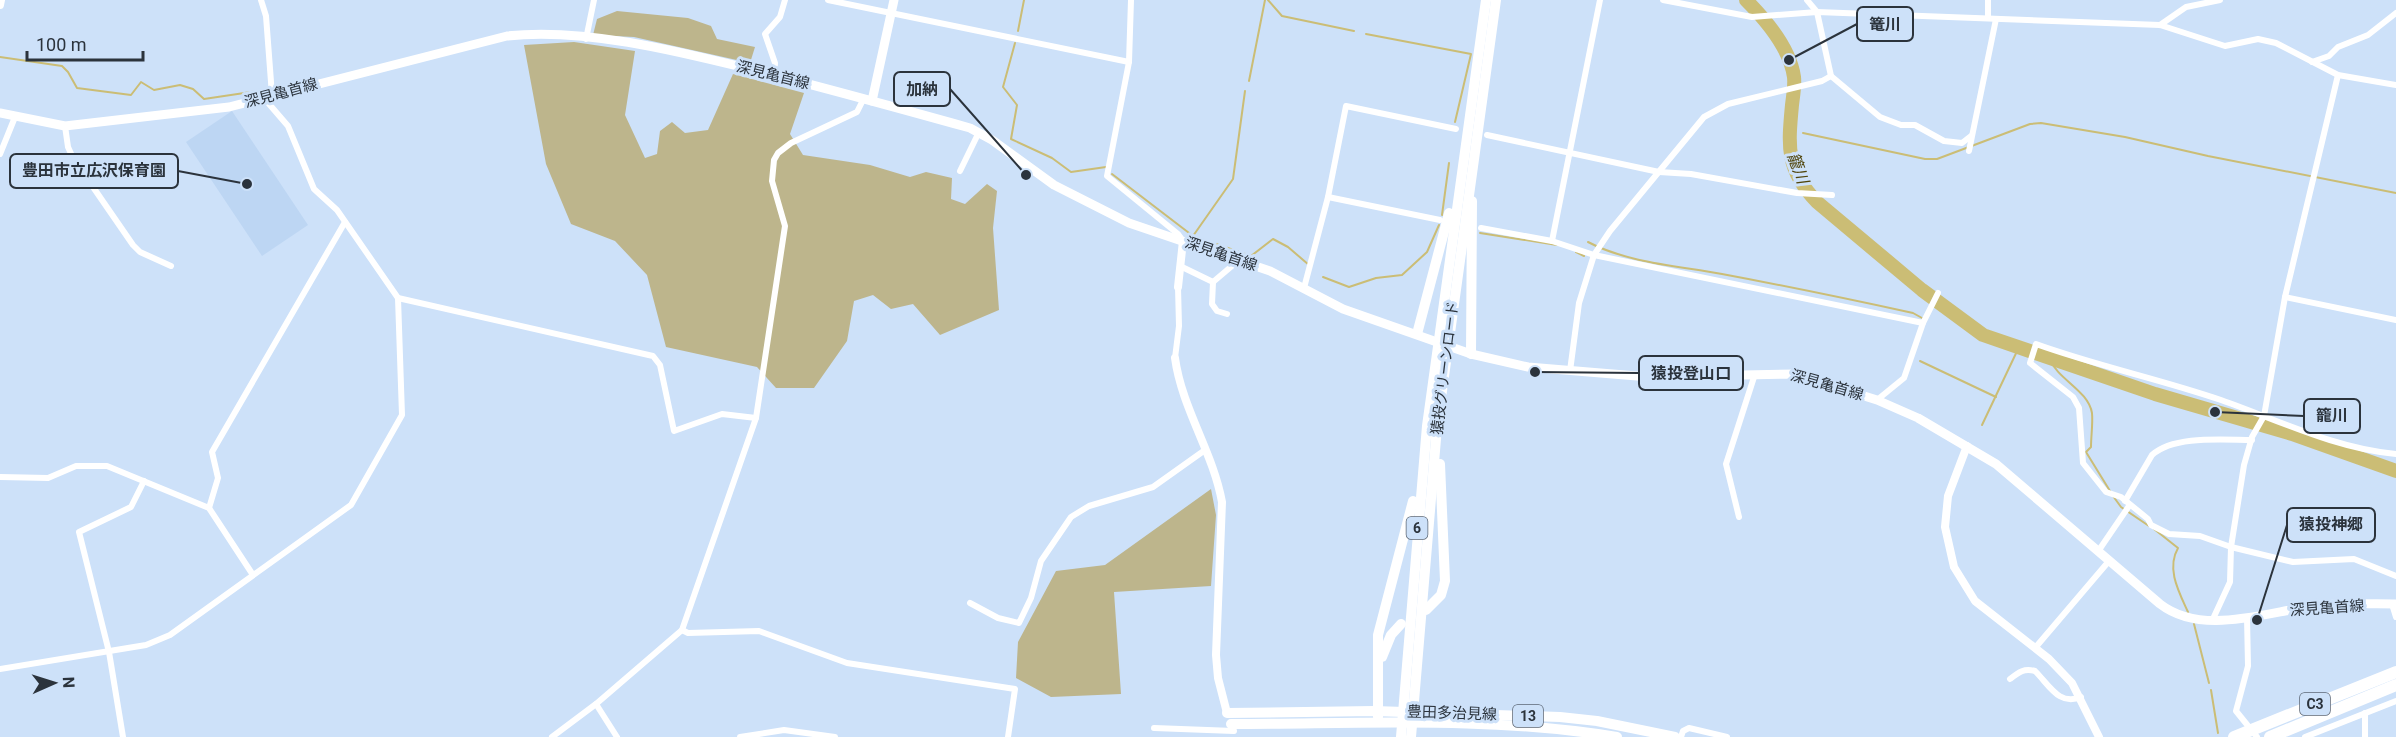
<svg xmlns="http://www.w3.org/2000/svg" width="2396" height="737" viewBox="0 0 2396 737" font-family="Roboto,'Noto Sans JP',sans-serif">
<style>
.built{fill:#bdd6f3}
.green{fill:#bdb58c}
.lines{fill:none;stroke-linecap:round;stroke-linejoin:round}
.stream{stroke:#cbbd75;stroke-width:2}
.river{stroke:#cbbd75;stroke-width:14}
.minor{stroke:#fff;stroke-width:6}
.tertiary{stroke:#fff;stroke-width:8}
.secondary{stroke:#fff;stroke-width:9}
.primary{stroke:#fff;stroke-width:10}
.motorway{stroke:#fff;stroke-width:12}
.labels{text-anchor:middle;dominant-baseline:central;stroke-width:6;stroke-linejoin:round;paint-order:stroke}
.shield{fill:#cde1f9;stroke:#5c6775;stroke-width:1.5}
.shield-label{font-size:14px;font-weight:bold;fill:#2b333c}
.street-label{font-size:15px;fill:#2b333c;stroke:#cde1f9}
.water-label{font-size:16px;font-style:italic;fill:#4f440a;stroke:#cde1f9}
.leader{fill:none;stroke:#2b333c;stroke-width:2}
.callout-dot{fill:#2b333c;stroke:#cde1f9;stroke-width:2}
.callout{fill:#cde1f9;stroke:#2b333c;stroke-width:2}
.callout-label{font-size:16px;text-anchor:middle;font-weight:bold;fill:#2b333c}
</style>
<rect width="100%" height="100%" fill="#cde1f9"/>
<path class="built" d="M 232,111 L 308,225 L 262,256 L 186,142 Z"/>
<g class="green">
<path d="M 617,11 L 688,18 L 711,26 L 717,39 L 755,47 L 750,63 L 634,37 L 593,35 L 597,19 Z"/>
<path d="M 574,42 L 635,51 L 625,115 L 645,158 L 657,154 L 660,131 L 672,122 L 685,133 L 708,130 L 733,74 L 804,93 L 790,134 L 803,155 L 870,165 L 910,177 L 926,172 L 952,178 L 951,199 L 965,204 L 987,184 L 997,191 L 993,228 L 999,310 L 940,335 L 913,304 L 891,309 L 873,295 L 854,301 L 847,341 L 814,388 L 776,388 L 757,367 L 666,347 L 647,275 L 615,241 L 571,224 L 546,164 L 524,45 Z"/>
<path d="M 1211,489 L 1216,515 L 1211,586 L 1114,592 L 1121,694 L 1051,697 L 1016,678 L 1018,642 L 1056,571 L 1105,565 Z"/>
</g>
<g class="lines">
<g class="stream">
<path d="M 1268,0 L 1282,16 L 1354,31"/>
<path d="M 1018,31 L 1024,0"/>
<path d="M 1366,34 L 1471,54 L 1455,122"/>
<path d="M 1015,43 L 1003,87 L 1017,105 L 1011,139 L 1052,158 L 1071,172 L 1106,167"/>
<path d="M 0,57 L 62,66 L 68,72 L 77,88 L 131,95 L 141,82 L 154,90 L 180,85 L 193,89 L 204,99 L 265,90"/>
<path d="M 1249,81 L 1265,0"/>
<path d="M 1803,133 L 1925,159 L 1937,159 L 2030,124 L 2041,123 L 2125,137 L 2208,156 L 2396,193"/>
<path d="M 1112,174 L 1193,236 L 1233,179 L 1245,91"/>
<path d="M 1442,215 L 1449,163"/>
<path d="M 1480,233 L 1557,245"/>
<path d="M 1193,236 L 1251,256 L 1273,239 L 1288,247 L 1309,265"/>
<path d="M 1588,242 C 1628,263 1679,266 1722,274 C 1786,286 1849,299 1913,313 L 1922,318"/>
<path d="M 1576,252 L 1584,256"/>
<path d="M 1323,277 L 1349,287 L 1376,278 L 1402,275 L 1427,252 L 1439,225"/>
<path d="M 2049,358 C 2058,380 2088,390 2092,413 C 2093,424 2091,436 2091,447 L 2086,452 L 2110,491"/>
<path d="M 1920,361 L 1996,397"/>
<path d="M 1982,425 L 2019,347"/>
<path d="M 2113,496 L 2121,507 L 2149,526"/>
<path d="M 2154,529 L 2178,548 C 2166,569 2179,592 2188,612"/>
<path d="M 2194,624 L 2209,683"/>
<path d="M 2211,690 L 2218,733"/>
</g>
<path class="river" d="M 1746,0 C 1766,20 1790,48 1794,77 C 1795,86 1793,96 1792,105 C 1788,147 1786,170 1817,202 L 1922,290 L 1983,335 L 2155,394 L 2292,434 L 2396,471"/>
<g class="minor">
<path d="M 261,0 L 266,16 L 272,95"/>
<path d="M 828,0 L 1129,62"/>
<path d="M 1131,0 L 1129,62 L 1107,176 L 1178,234 L 1183,241"/>
<path d="M 1663,0 L 1752,17 L 1817,12 L 2160,25 L 2225,46 L 2258,39 L 2276,43 L 2338,75 L 2396,85"/>
<path d="M 1807,0 L 1817,12 L 1831,76 L 1880,117 L 1901,125 L 1915,125 L 1944,141 L 1962,143 L 1971,136"/>
<path d="M 1988,0 L 1988,18"/>
<path d="M 2160,25 L 2186,7 L 2220,0"/>
<path d="M 586,39 L 594,0"/>
<path d="M 2312,62 L 2329,56 L 2338,47 L 2368,35 L 2396,13"/>
<path d="M 774,75 L 775,63 L 765,34 L 780,17 L 785,0"/>
<path d="M 65,126 L 68,147 L 73,158 L 133,245 L 140,252 L 171,266"/>
<path d="M 1487,135 L 1659,172 L 1691,174 L 1797,193 L 1832,195"/>
<path d="M 1969,151 L 1996,19"/>
<path d="M 0,154 L 15,117"/>
<path d="M 960,171 L 979,132"/>
<path d="M 1328,197 L 1440,220"/>
<path d="M 1481,228 L 1552,241 L 1594,255 L 1923,323"/>
<path d="M 1552,241 L 1600,0"/>
<path d="M 1180,266 L 1213,282"/>
<path d="M 1304,288 L 1328,197 L 1346,106 L 1456,129"/>
<path d="M 2285,297 L 2396,320"/>
<path d="M 398,298 L 653,356 L 660,365 L 674,431 L 722,414 L 756,418"/>
<path d="M 1227,314 L 1217,311 L 1212,304 L 1213,282 L 1239,260"/>
<path d="M 1175,358 L 1179,326 L 1178,287"/>
<path d="M 1570,371 L 1579,303 L 1594,255 L 1610,231 L 1704,117 L 1728,104 L 1822,81 L 1831,76"/>
<path d="M 1877,400 L 1904,378 L 1923,323 L 1938,293"/>
<path d="M 2396,454 C 2336,449 2278,420 2221,400 C 2160,379 2097,366 2036,344 L 2030,363 L 2073,397 L 2079,408 L 2083,463 L 2106,492 L 2121,497 L 2148,519 L 2151,525 L 2169,534 L 2200,536 L 2231,547 L 2293,562 L 2354,559 L 2396,576"/>
<path d="M 0,477 L 48,478 L 76,466 L 107,466 L 209,508 L 253,575"/>
<path d="M 2125,501 L 2152,455 C 2174,435 2224,440 2252,440"/>
<path d="M 209,508 L 218,478 L 212,452 L 345,222"/>
<path d="M 1739,517 L 1726,464 L 1755,374"/>
<path d="M 2099,550 L 2129,506"/>
<path d="M 970,603 L 998,618 L 1019,623 L 1031,598 L 1041,561 L 1071,517 L 1089,506 L 1153,487 L 1205,450"/>
<path d="M 2392,604 L 2396,617"/>
<path d="M 2247,617 L 2248,666 L 2236,711 L 2257,737"/>
<path d="M 2212,621 L 2230,582 L 2231,547 L 2244,465 L 2252,437 L 2264,416 L 2285,297 L 2338,75"/>
<path d="M 682,630 L 688,633 L 759,631 L 847,663 L 1015,689 L 1008,737"/>
<path d="M 2035,648 L 2109,561"/>
<path d="M 0,669 L 146,645 L 170,635 L 351,505 L 402,415 L 398,298 L 337,210 L 314,189 L 288,126 L 263,97"/>
<path d="M 2010,679 C 2019,672 2024,668 2035,671 C 2050,686 2059,706 2081,697"/>
<path d="M 596,704 L 617,737"/>
<path d="M 1154,728 L 1234,731"/>
<path d="M 123,737 L 109,652 L 79,532 L 131,507 L 144,481"/>
<path d="M 552,737 L 596,704 L 682,630 L 756,418 L 785,226 L 772,181 L 774,160 L 778,153 L 791,143 L 857,112 L 864,98"/>
<path d="M 740,737 L 784,730 L 835,737"/>
<path d="M 1681,737 L 1683,731 L 1689,728 L 1727,737"/>
<path d="M 2305,737 L 2396,701"/>
<path d="M 2365,737 L 2365,713"/>
</g>
<g class="tertiary">
<path d="M 0,5 L 1,0"/>
<path d="M 1178,287 L 1183,241"/>
<path d="M 1175,358 C 1182,409 1213,452 1222,502 L 1216,655 L 1218,678 L 1227,713"/>
<path d="M 1967,446 L 1948,496 L 1945,527 L 1954,567 L 1975,601 L 2049,659 L 2072,683 L 2099,737"/>
</g>
<g class="secondary">
<path d="M 872,101 L 894,0"/>
<path d="M 0,113 L 65,126 L 229,107 L 507,36 C 583,27 681,52 754,70 C 826,88 898,108 970,128 L 992,140 L 1054,185 L 1129,223 L 1270,271 L 1343,309 L 1471,354 L 1528,367 L 1649,377 L 1794,374 L 1877,400 L 1918,418 L 1996,464 L 2160,604 C 2204,638 2271,610 2322,605 C 2346,603 2371,604 2396,604"/>
</g>
<g class="primary">
<path d="M 1417,334 L 1449,213"/>
<path d="M 1471,354 L 1472,201"/>
<path d="M 1426,610 L 1441,595 L 1445,581 L 1440,464"/>
<path d="M 1382,657 L 1391,635 L 1401,624"/>
<path d="M 1227,713 L 1374,711 L 1560,717 L 1597,721 L 1675,737"/>
<path d="M 1378,717 L 1378,635 L 1413,501"/>
<path d="M 1231,724 C 1360,724 1490,716 1617,737"/>
<path d="M 1401,737 L 1427,426 L 1486,0"/>
<path d="M 1411,737 L 1437,427 L 1496,0"/>
</g>
<g class="motorway">
<path d="M 2234,737 L 2396,672"/>
<path d="M 2270,737 L 2396,685"/>
</g>
</g>
<g class="labels">
<g class="shield">
<rect x="1406.5" y="517" width="21" height="22" rx="4.5"/>
<rect x="2300" y="693" width="30" height="22" rx="4.5"/>
<rect x="1513" y="705" width="30" height="22" rx="4.5"/>
</g>
<g class="shield-label">
<text x="1417" y="528">6</text>
<text x="2315" y="704">C3</text>
<text x="1528" y="716">13</text>
</g>
<g class="street-label">
<text transform="translate(773 75) rotate(14)">深見亀首線</text>
<text transform="translate(281 93) rotate(-15)">深見亀首線</text>
<text transform="translate(1221 254) rotate(19)">深見亀首線</text>
<text transform="translate(1445 368) rotate(-83)">猿投グリーンロード</text>
<text transform="translate(1827 385) rotate(16)">深見亀首線</text>
<text transform="translate(2327 608) rotate(-4)">深見亀首線</text>
<text transform="translate(1452 713) rotate(2)">豊田多治見線</text>
</g>
<g class="water-label">
<text transform="translate(1798 168) rotate(69)">籠川</text>
</g>
</g>
<path class="leader" d="M1789 60L1857 24M1026 175L950 89M247 184L178 171M1535 372L1639 373M2215 412L2304 416M2257 620L2287 525"/>
<g class="callout-dot">
<circle cx="1789" cy="60" r="6"/>
<circle cx="1026" cy="175" r="6"/>
<circle cx="247" cy="184" r="6"/>
<circle cx="1535" cy="372" r="6"/>
<circle cx="2215" cy="412" r="6"/>
<circle cx="2257" cy="620" r="6"/>
</g>
<g class="callout">
<rect x="1857" y="7" width="56" height="34" rx="6"/>
<rect x="894" y="72" width="56" height="34" rx="6"/>
<rect x="10" y="154" width="168" height="34" rx="6"/>
<rect x="1639" y="356" width="104" height="34" rx="6"/>
<rect x="2304" y="399" width="56" height="34" rx="6"/>
<rect x="2287" y="508" width="88" height="34" rx="6"/>
</g>
<g class="callout-label">
<text x="1885" y="30">篭川</text>
<text x="922" y="95">加納</text>
<text x="94" y="176">豊田市立広沢保育園</text>
<text x="1691" y="379">猿投登山口</text>
<text x="2332" y="421">籠川</text>
<text x="2331" y="530">猿投神郷</text>
</g>
<g transform="translate(54 683) rotate(87)" stroke="#cde1f9" stroke-width="4.5" paint-order="stroke">
<path d="M0-4.5L10 22L0 15L-10 22Z" fill="#2b333c"/>
<text y="-9" font-size="16" font-weight="bold" text-anchor="middle" fill="#2b333c">N</text>
</g>
<path d="M27 51v9h116v-9" fill="none" stroke="#2b333c" stroke-width="3"/>
<text x="36" y="51" font-size="18" fill="#2b333c" stroke="#cde1f9" stroke-width="4.5" paint-order="stroke">100 m</text>
</svg>
